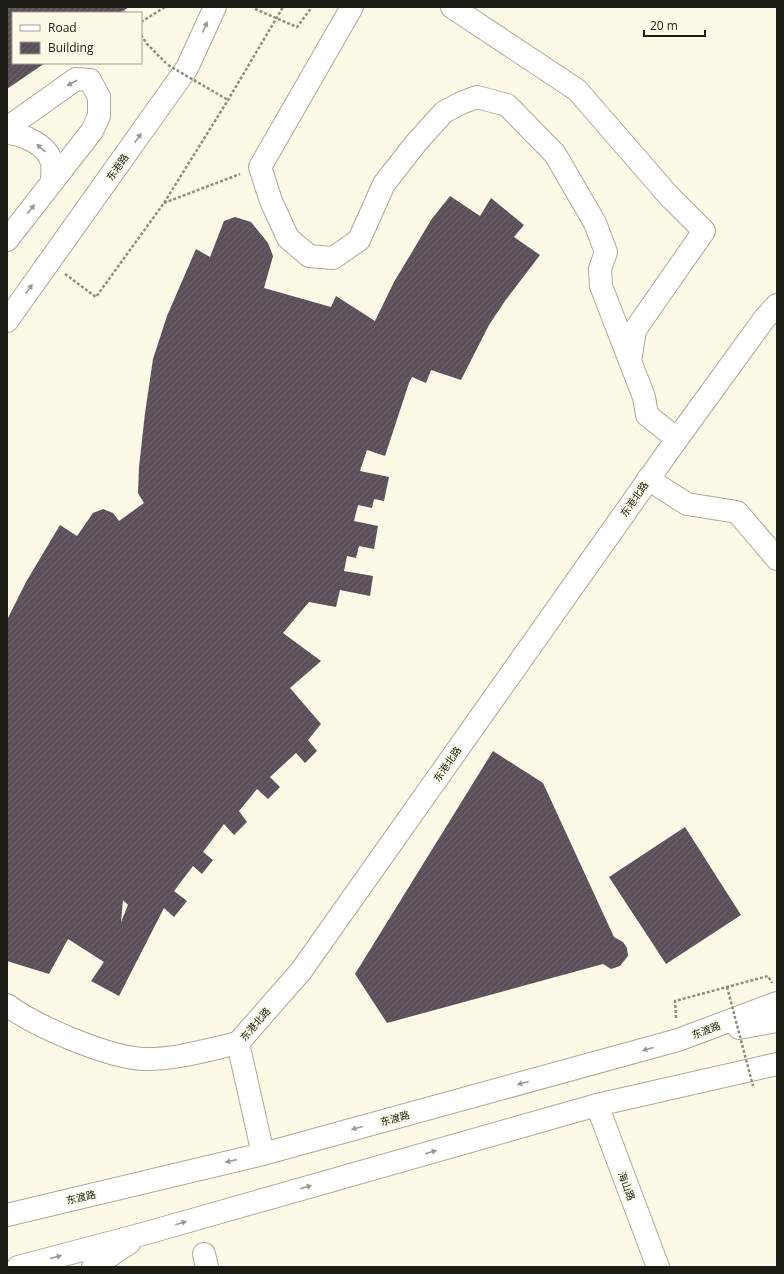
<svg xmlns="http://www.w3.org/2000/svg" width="784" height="1274" viewBox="0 0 784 1274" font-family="'Open Sans','Noto Sans SC',sans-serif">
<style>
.building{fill:url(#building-hatch);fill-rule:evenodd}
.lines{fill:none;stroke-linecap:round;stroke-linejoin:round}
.minor-casing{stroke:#ada998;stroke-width:24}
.major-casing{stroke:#ada998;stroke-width:24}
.path{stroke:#908e81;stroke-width:2.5;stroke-dasharray:3 2;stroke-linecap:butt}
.minor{stroke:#fff;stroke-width:22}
.major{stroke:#fff;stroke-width:22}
.path-bridge{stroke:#908e81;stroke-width:2.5;stroke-dasharray:3 2;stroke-linecap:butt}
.oneway{fill:#999895}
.labels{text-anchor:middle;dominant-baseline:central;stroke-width:4;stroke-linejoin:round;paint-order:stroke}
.street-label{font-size:10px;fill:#1c1b14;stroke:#fcf9e6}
</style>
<defs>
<pattern id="building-hatch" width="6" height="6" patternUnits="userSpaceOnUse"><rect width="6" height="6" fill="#5b4f5a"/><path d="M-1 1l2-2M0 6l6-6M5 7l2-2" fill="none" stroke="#6e656d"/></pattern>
</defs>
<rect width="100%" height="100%" fill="#fcf9e6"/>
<g class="building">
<path d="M 7,7 L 129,7 L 120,13 L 13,13 L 13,63 L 45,63 L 7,89 Z"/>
<path d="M 450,196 L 480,216 L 491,198 L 524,225 L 514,237 L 540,255 L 505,301 L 489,325 L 461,380 L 431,370 L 426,383 L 412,377 L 409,383 L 385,456 L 367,450 L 360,471 L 389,477 L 384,501 L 374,499 L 372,508 L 358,505 L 354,521 L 378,526 L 374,549 L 359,546 L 356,558 L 347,556 L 344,571 L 373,576 L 370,596 L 340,590 L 336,607 L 309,602 L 283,633 L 321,661 L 290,688 L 321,724 L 308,740 L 317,751 L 305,763 L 296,753 L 270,777 L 280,787 L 268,799 L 257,789 L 239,811 L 247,822 L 234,835 L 224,824 L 203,852 L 213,860 L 202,874 L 193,866 L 174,891 L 187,901 L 174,917 L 164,908 L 119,996 L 91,981 L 104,962 L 68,939 L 49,974 L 7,961 L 7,620 L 26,582 L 60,525 L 77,536 L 93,513 L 103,509 L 113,513 L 119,521 L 144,503 L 138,493 L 139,467 L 145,413 L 153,359 L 167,316 L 196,249 L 210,257 L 224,221 L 235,217 L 251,222 L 268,243 L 273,256 L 264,288 L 331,307 L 336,296 L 375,321 L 394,282 L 415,247 L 431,220 ZM 123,900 L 128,905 L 121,922 Z"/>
<path d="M 493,751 L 543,783 L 614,937 L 623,942 L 627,948 L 628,956 L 620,966 L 611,969 L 603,964 L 387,1023 L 355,974 Z"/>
<path d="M 685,827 L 741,915 L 666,964 L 609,877 Z"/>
</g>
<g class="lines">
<g class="minor-casing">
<g id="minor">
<path d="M 352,7 L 260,167 L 271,201 L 288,238 L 309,256 L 333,258 L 359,240 L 384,184 L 416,143 L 444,112 L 461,103 L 477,97 L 507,105 L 555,154 L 595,223 L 606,252 L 600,269 L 601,286 L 630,361"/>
<path d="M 452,7 L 577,90 L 669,196 L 704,231 L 635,330 L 630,361 L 644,397 L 647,415 L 677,439"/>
<path d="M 7,128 L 76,79 L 90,80 L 99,97"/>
<path d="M 7,133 C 23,134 48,145 52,163 C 53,169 52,176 52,182"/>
<path d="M 7,321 L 187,68 L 215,7"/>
<path d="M 648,479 L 687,504 L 737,512 L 777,559"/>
<path d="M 7,1005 C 37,1027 105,1056 142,1059 C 174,1060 207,1050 238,1043"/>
<path d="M 597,1105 L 658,1267"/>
<path d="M 263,1154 L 238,1043 L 301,971 L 677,439 L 765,318 L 777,305"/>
<path d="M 204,1254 L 207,1267"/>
</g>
</g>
<g class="major-casing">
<g id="major">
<path d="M 7,240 L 92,131 L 99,116 L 99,97"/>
<path d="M 739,1028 L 777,1021"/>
<path d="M 7,1215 L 263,1154 L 678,1040 L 777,1003"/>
<path d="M 18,1267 L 143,1234 L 597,1105 L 777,1064"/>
<path d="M 93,1267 L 129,1243"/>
</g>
</g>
<g class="path">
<path d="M 255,9 L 297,27 L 312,7"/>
<path d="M 124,11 L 125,13"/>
<path d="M 141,22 L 165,7"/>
<path d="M 141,35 L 147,44 L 166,63"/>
<path d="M 164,203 L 240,174"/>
<path d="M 65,274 L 96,297 L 164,203 L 228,100 L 283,7"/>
<path d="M 676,1018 L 675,1001 L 768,976 L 772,983"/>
</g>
<use href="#minor" class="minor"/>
<use href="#major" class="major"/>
<g class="path-bridge">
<path d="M 168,65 L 228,100"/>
<path d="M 727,987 L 753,1086"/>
</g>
</g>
<defs><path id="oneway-solid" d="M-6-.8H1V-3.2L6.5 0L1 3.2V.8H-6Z"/></defs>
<g class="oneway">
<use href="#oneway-solid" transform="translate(205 27) rotate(-66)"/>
<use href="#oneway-solid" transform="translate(72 83) rotate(151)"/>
<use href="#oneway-solid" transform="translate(138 138) rotate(-55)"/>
<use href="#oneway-solid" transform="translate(41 148) rotate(-139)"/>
<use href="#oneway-solid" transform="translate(31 209) rotate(-52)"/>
<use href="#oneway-solid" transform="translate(29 289) rotate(-55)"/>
<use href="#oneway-solid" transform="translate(648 1049) rotate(165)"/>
<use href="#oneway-solid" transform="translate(523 1083) rotate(165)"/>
<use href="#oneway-solid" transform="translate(357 1128) rotate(165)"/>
<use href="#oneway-solid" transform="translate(431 1152) rotate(-16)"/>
<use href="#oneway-solid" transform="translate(231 1161) rotate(167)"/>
<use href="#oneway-solid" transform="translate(306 1187) rotate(-16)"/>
<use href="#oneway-solid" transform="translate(181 1223) rotate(-16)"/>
<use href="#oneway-solid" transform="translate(56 1257) rotate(-15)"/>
</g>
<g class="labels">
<g class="street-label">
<text transform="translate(117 167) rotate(-55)">东港路</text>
<text transform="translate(634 499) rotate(-55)">东港北路</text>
<text transform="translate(447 764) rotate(-55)">东港北路</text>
<text transform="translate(255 1024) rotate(-49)">东港北路</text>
<text transform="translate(706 1030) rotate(-21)">东渡路</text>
<text transform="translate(395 1118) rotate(-15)">东渡路</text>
<text transform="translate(627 1186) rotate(70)">海山路</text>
<text transform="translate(81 1197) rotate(-13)">东渡路</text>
</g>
</g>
<rect width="784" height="1274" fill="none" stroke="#1c1b14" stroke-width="16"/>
<rect x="12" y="12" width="130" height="52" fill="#fcf9e6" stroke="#a2a092"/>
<rect x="20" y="25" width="20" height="6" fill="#ffffff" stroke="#a2a092"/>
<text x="48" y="32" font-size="12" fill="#1c1b14">Road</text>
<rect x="20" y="42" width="20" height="12" fill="url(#building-hatch)" stroke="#a2a092"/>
<text x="48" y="52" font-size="12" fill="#1c1b14">Building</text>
<path d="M644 30v6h61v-6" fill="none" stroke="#1c1b14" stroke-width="2"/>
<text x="650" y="30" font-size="12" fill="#1c1b14" stroke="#fcf9e6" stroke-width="3" paint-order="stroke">20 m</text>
</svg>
